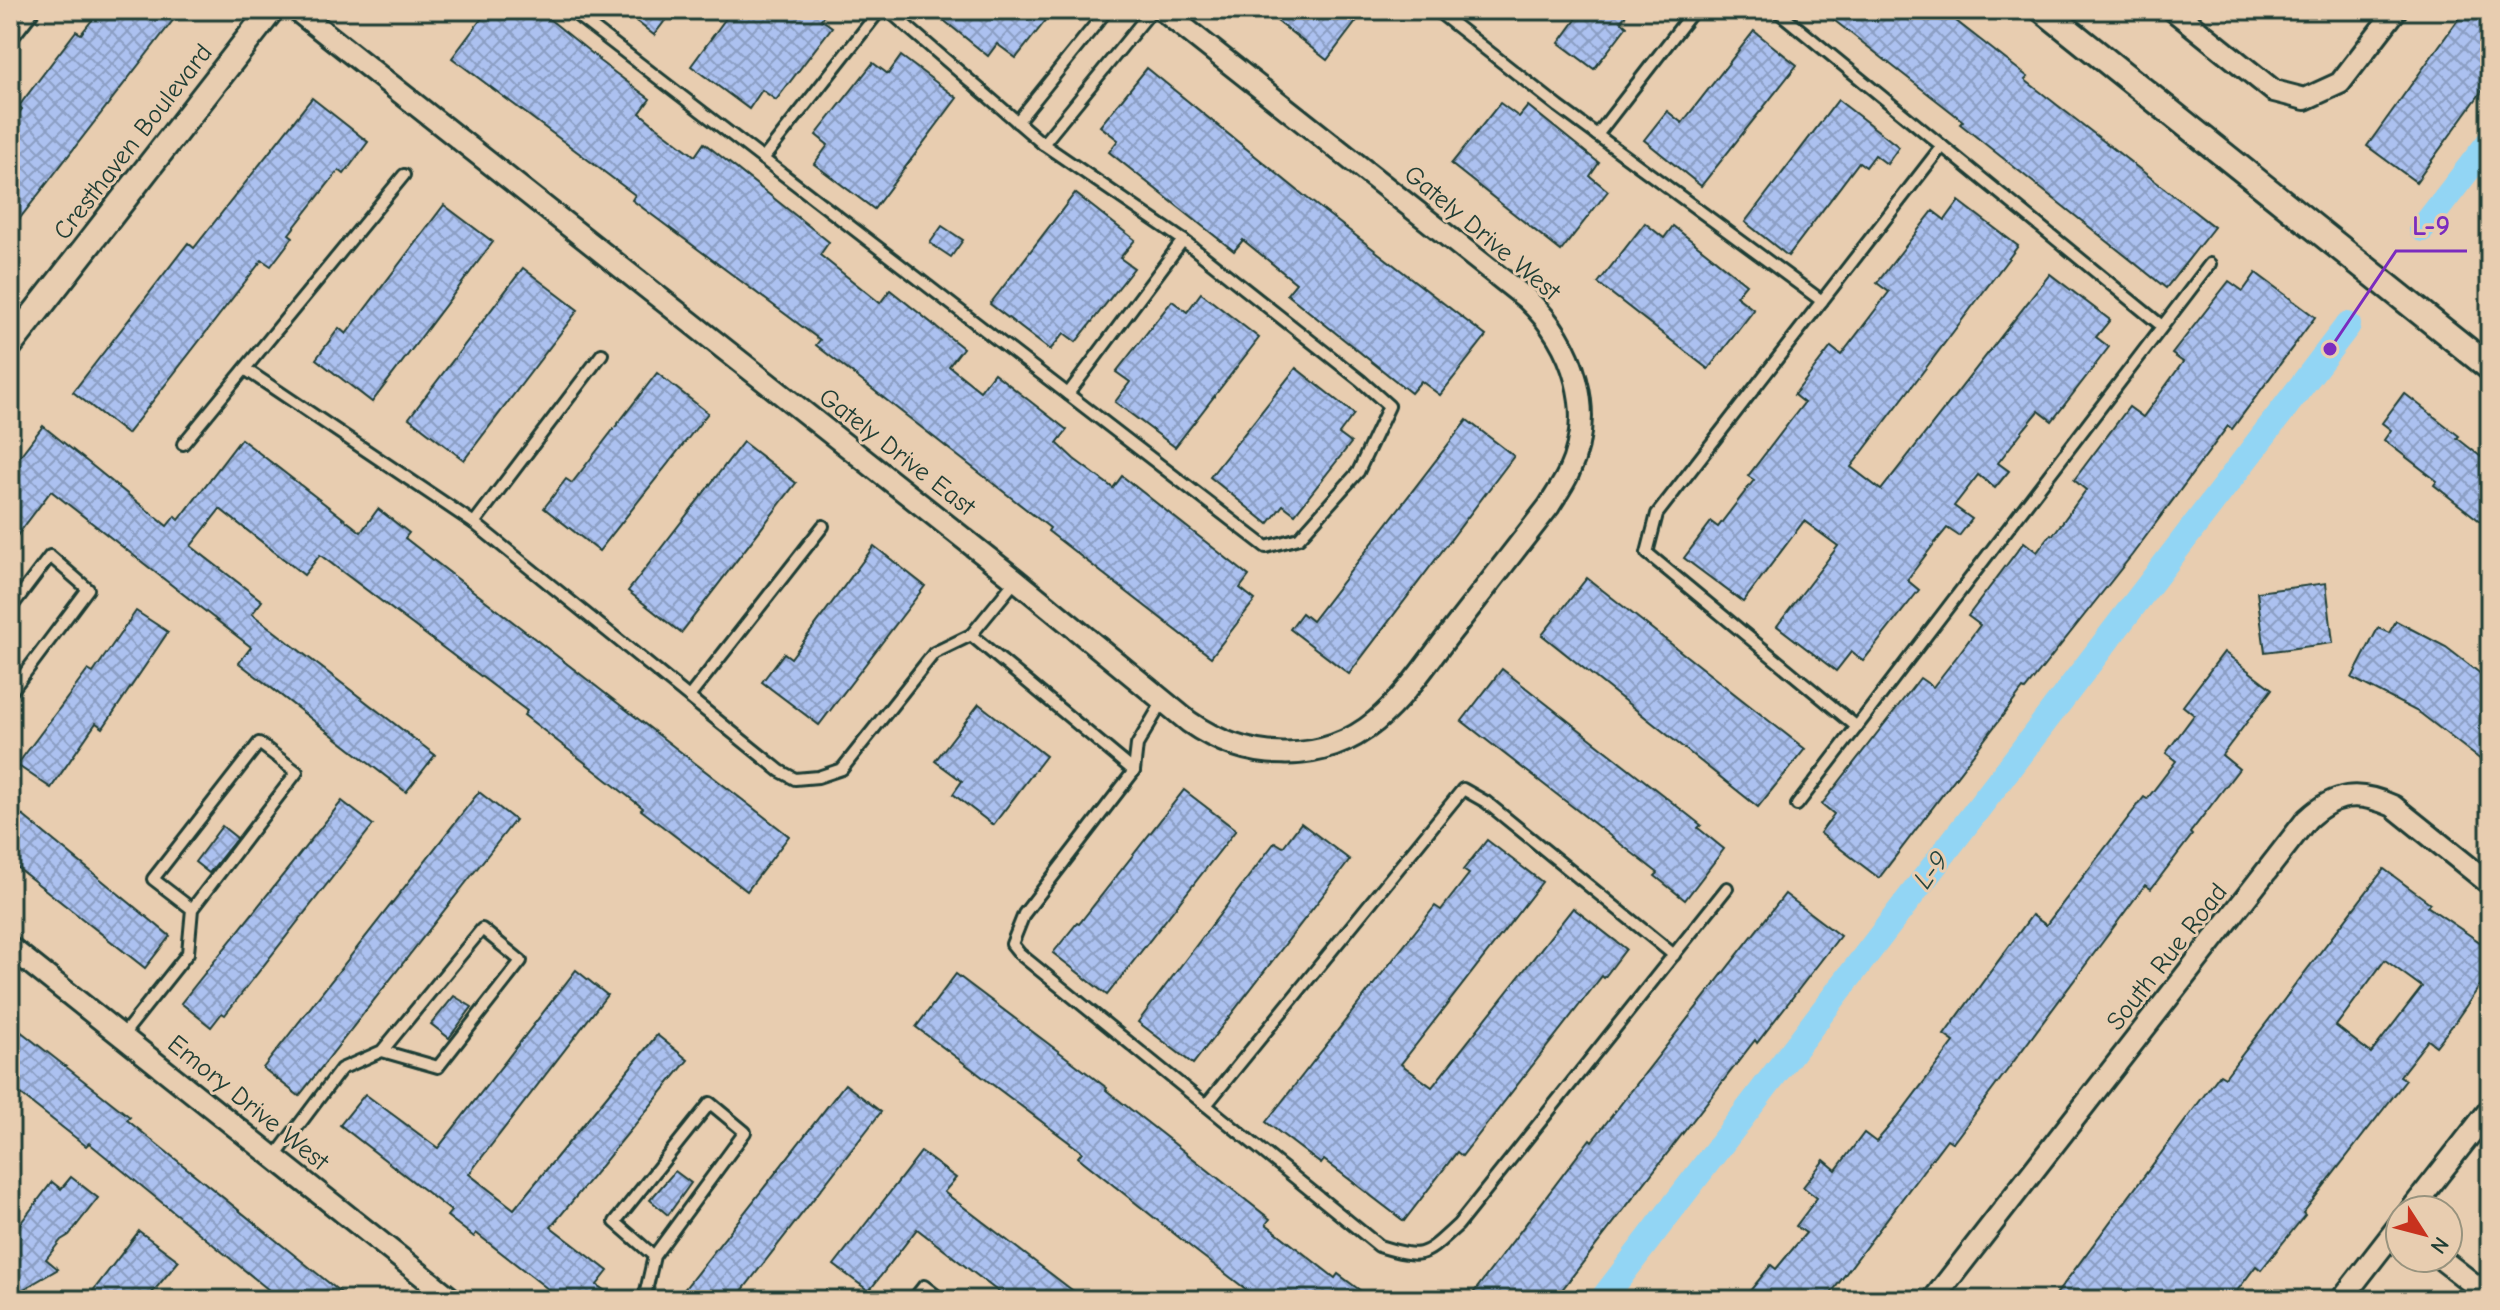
<svg xmlns="http://www.w3.org/2000/svg" width="2500" height="1310" viewBox="0 0 2500 1310" font-family="'Comic Neue',sans-serif">
<style>
.lines{fill:none;stroke-linecap:round;stroke-linejoin:round}
.canal{stroke:#92d5f4;stroke-width:26}
.building{fill:url(#building-cross-hatch);stroke:#1f3d34;stroke-width:2;fill-rule:evenodd}
.service-casing{stroke:#1f3d34;stroke-width:16}
.minor-casing{stroke:#1f3d34;stroke-width:26}
.tertiary-casing{stroke:#1f3d34;stroke-width:30}
.service{stroke:#e8cdb0;stroke-width:10}
.minor{stroke:#e8cdb0;stroke-width:20}
.tertiary{stroke:#e8cdb0;stroke-width:24}
.labels{text-anchor:middle;dominant-baseline:central;stroke-width:6;stroke-linejoin:round;paint-order:stroke}
.street-label{font-size:26px;fill:#1f3d34;stroke:#e8cdb0}
.water-label{font-size:28px;font-style:italic;fill:#25453e;stroke:#e8cdb0}
.leader{fill:none;stroke:#7b2cbf;stroke-width:3}
.callout-dot{fill:#7b2cbf;stroke:#e8cdb0;stroke-width:3}
.callout-label{font-size:28px;text-anchor:middle;font-weight:bold;fill:#7b2cbf;stroke:#e8cdb0;stroke-width:6;stroke-linejoin:round;paint-order:stroke}
</style>
<defs>
<pattern id="building-cross-hatch" width="8" height="8" patternUnits="userSpaceOnUse" patternTransform="scale(2)"><rect width="8" height="8" fill="#acc1f0"/><path d="M0 0l8 8M0 8l8-8" fill="none" stroke="#8b9ec3"/></pattern>
</defs>
<rect width="100%" height="100%" fill="#e8cdb0"/>
<filter id="ink" filterUnits="userSpaceOnUse"><feTurbulence type="fractalNoise" baseFrequency=".0125" numOctaves="2"/><feDisplacementMap in="SourceGraphic" scale="16" xChannelSelector="R" yChannelSelector="G"/><feConvolveMatrix kernelMatrix="1 2 1 2 8 2 1 2 1" color-interpolation-filters="sRGB"/></filter>
<g filter="url(#ink)">
<g class="lines">
<g class="canal">
<path d="M 2422,229 L 2490,141"/>
<path d="M 1602,1300 L 2348,325"/>
</g>
</g>
<g class="building">
<path d="M 100,10 L 181,10 L 10,231 L 10,124 L 22,109 L 19,106 L 76,31 L 81,34 Z"/>
<path d="M 488,10 L 538,10 L 599,59 L 598,60 L 650,99 L 640,113 L 657,127 L 695,156 L 704,143 L 829,242 L 820,255 L 880,303 L 890,290 L 963,348 L 949,366 L 980,391 L 994,373 L 1067,430 L 1057,443 L 1074,459 L 1113,488 L 1122,476 L 1249,576 L 1240,588 L 1255,600 L 1211,657 L 1048,531 L 1050,528 L 816,345 L 820,340 L 632,200 L 635,195 L 452,58 Z"/>
<path d="M 622,10 L 673,10 L 654,35 Z"/>
<path d="M 732,10 L 828,10 L 821,19 L 832,27 L 776,100 L 762,90 L 749,109 L 691,66 Z"/>
<path d="M 931,10 L 1054,10 L 1016,58 L 997,44 L 988,56 Z"/>
<path d="M 1263,10 L 1365,10 L 1327,60 Z"/>
<path d="M 1583,10 L 1630,10 L 1621,21 L 1627,26 L 1594,69 L 1559,43 Z"/>
<path d="M 1821,10 L 1942,10 L 2028,77 L 2025,80 L 2214,227 L 2166,288 L 1960,124 L 1963,121 Z"/>
<path d="M 2465,10 L 2490,10 L 2490,80 L 2416,182 L 2367,146 Z"/>
<path d="M 1754,31 L 1797,65 L 1701,186 L 1644,140 L 1667,111 L 1682,123 Z"/>
<path d="M 901,56 L 957,98 L 874,209 L 814,164 L 828,145 L 816,135 L 873,63 L 888,74 Z"/>
<path d="M 1147,68 L 1307,198 L 1486,336 L 1440,395 L 1421,381 L 1411,393 L 1287,294 L 1296,283 L 1243,240 L 1234,251 L 1109,152 L 1118,140 L 1100,126 Z"/>
<path d="M 312,98 L 368,142 L 344,174 L 339,170 L 289,234 L 293,237 L 271,266 L 262,260 L 127,434 L 73,392 L 188,243 L 194,248 Z"/>
<path d="M 1838,100 L 1899,147 L 1887,164 L 1875,155 L 1866,167 L 1859,162 L 1788,256 L 1745,222 Z"/>
<path d="M 1500,103 L 1519,117 L 1528,106 L 1599,163 L 1590,176 L 1608,191 L 1561,251 L 1451,164 Z"/>
<path d="M 1075,193 L 1135,240 L 1120,258 L 1134,268 L 1076,342 L 1064,333 L 1050,350 L 990,304 Z"/>
<path d="M 1959,201 L 2018,246 L 1851,467 L 1881,490 L 2050,274 L 2110,320 L 2096,337 L 2109,347 L 2052,421 L 2039,411 L 2024,429 L 1998,463 L 2009,471 L 1995,488 L 1978,475 L 1954,506 L 1972,519 L 1959,536 L 1947,528 L 1934,544 L 1907,580 L 1919,590 L 1863,661 L 1851,652 L 1836,671 L 1777,626 L 1838,546 L 1804,521 L 1743,602 L 1684,558 L 1711,522 L 1718,527 L 1754,480 L 1748,476 L 1804,403 L 1794,395 L 1831,347 L 1841,355 L 1889,292 L 1877,283 L 1894,261 L 1933,211 L 1945,220 Z"/>
<path d="M 444,205 L 493,242 L 372,402 L 316,359 L 339,328 L 346,334 Z"/>
<path d="M 1645,223 L 1664,238 L 1673,226 L 1746,284 L 1736,296 L 1754,310 L 1708,369 L 1598,283 Z"/>
<path d="M 942,226 L 963,240 L 951,257 L 930,243 Z"/>
<path d="M 523,268 L 578,310 L 464,460 L 409,418 Z"/>
<path d="M 2256,273 L 2315,317 L 2232,429 L 2228,426 L 2132,555 L 2025,690 L 2023,689 L 1879,878 L 1820,833 L 1834,814 L 1822,804 L 1920,678 L 1933,687 L 1958,655 L 1980,625 L 1968,616 L 2024,542 L 2037,552 L 2051,534 L 2053,535 L 2086,490 L 2074,480 L 2129,407 L 2143,417 L 2183,362 L 2172,354 L 2229,281 L 2243,291 Z"/>
<path d="M 1201,293 L 1259,338 L 1175,447 L 1115,402 L 1130,382 L 1116,372 L 1172,301 L 1187,312 Z"/>
<path d="M 1296,368 L 1354,414 L 1339,434 L 1351,443 L 1295,514 L 1283,505 L 1268,524 L 1210,477 Z"/>
<path d="M 657,373 L 708,413 L 599,551 L 544,508 L 566,479 L 572,483 Z"/>
<path d="M 2404,393 L 2459,436 L 2457,438 L 2490,464 L 2490,529 L 2434,485 L 2437,481 L 2384,440 L 2391,430 L 2382,423 Z"/>
<path d="M 1467,420 L 1514,456 L 1349,674 L 1290,629 L 1302,613 L 1312,621 Z"/>
<path d="M 43,426 L 167,526 L 175,516 L 179,520 L 241,439 L 361,532 L 378,509 L 409,533 L 405,538 L 789,836 L 747,891 L 641,810 L 643,808 L 524,715 L 527,711 L 320,555 L 304,575 L 220,509 L 191,546 L 262,601 L 252,614 L 435,755 L 406,792 L 239,663 L 251,647 L 51,491 L 10,545 L 10,469 Z"/>
<path d="M 743,442 L 796,483 L 681,633 L 628,591 Z"/>
<path d="M 874,546 L 925,586 L 819,725 L 762,682 L 784,653 L 791,658 Z"/>
<path d="M 1587,578 L 1805,749 L 1758,807 L 1542,635 Z"/>
<path d="M 2326,583 L 2333,643 L 2265,652 L 2257,592 Z"/>
<path d="M 136,611 L 168,632 L 103,728 L 96,723 L 51,788 L 17,765 L 88,670 L 93,673 Z"/>
<path d="M 2396,621 L 2446,647 L 2490,681 L 2490,767 L 2420,713 L 2352,678 L 2378,628 L 2389,633 Z"/>
<path d="M 2224,652 L 2272,689 L 2222,755 L 2239,769 L 2190,833 L 2192,835 L 2151,889 L 2145,885 L 1953,1143 L 1947,1139 L 1826,1300 L 1760,1300 L 1749,1292 L 1771,1265 L 1776,1269 L 1806,1233 L 1796,1226 L 1817,1198 L 1803,1187 L 1824,1160 L 1836,1170 L 1864,1133 L 1876,1142 L 1898,1116 L 1954,1042 L 1944,1035 L 2032,915 L 2046,925 L 2144,797 L 2147,799 L 2176,761 L 2166,753 L 2194,715 L 2183,706 Z"/>
<path d="M 1502,669 L 1701,825 L 1698,828 L 1724,849 L 1685,900 L 1655,876 L 1658,873 L 1462,721 Z"/>
<path d="M 979,704 L 1046,756 L 993,825 L 953,794 L 962,781 L 935,761 Z"/>
<path d="M 1184,790 L 1236,830 L 1107,995 L 1053,953 L 1077,923 L 1079,924 Z"/>
<path d="M 479,792 L 515,820 L 299,1096 L 263,1068 Z"/>
<path d="M 342,801 L 373,825 L 225,1015 L 222,1013 L 211,1027 L 181,1003 Z"/>
<path d="M 10,805 L 170,936 L 145,968 L 10,862 Z"/>
<path d="M 1301,823 L 1350,860 L 1193,1064 L 1138,1022 L 1275,842 L 1283,847 Z"/>
<path d="M 222,826 L 237,838 L 209,873 L 195,862 Z"/>
<path d="M 1487,840 L 1542,882 L 1401,1064 L 1432,1087 L 1573,908 L 1626,949 L 1604,978 L 1602,976 L 1462,1156 L 1457,1152 L 1404,1221 L 1324,1160 L 1321,1164 L 1266,1122 L 1435,906 L 1441,910 L 1469,874 L 1463,870 Z"/>
<path d="M 2384,869 L 2430,903 L 2427,906 L 2490,949 L 2490,971 L 2455,1022 L 2436,1046 L 2428,1040 L 2400,1076 L 2406,1080 L 2303,1213 L 2305,1215 L 2261,1270 L 2256,1266 L 2230,1300 L 2052,1300 L 2220,1074 L 2225,1077 ZM 2385,960 L 2422,987 L 2371,1053 L 2336,1026 Z"/>
<path d="M 1785,894 L 1840,936 L 1757,1043 L 1755,1040 L 1554,1300 L 1468,1300 L 1590,1139 L 1592,1141 Z"/>
<path d="M 576,970 L 607,995 L 469,1174 L 514,1209 L 657,1035 L 688,1060 L 551,1227 L 608,1271 L 597,1285 L 617,1300 L 562,1300 L 476,1233 L 474,1237 L 447,1216 L 451,1211 L 340,1125 L 365,1094 L 438,1148 Z"/>
<path d="M 956,974 L 1107,1088 L 1106,1090 L 1270,1219 L 1266,1224 L 1335,1278 L 1338,1274 L 1373,1300 L 1260,1300 L 1196,1251 L 1078,1157 L 1082,1152 L 916,1027 Z"/>
<path d="M 454,996 L 472,1007 L 449,1038 L 431,1024 Z"/>
<path d="M 10,1023 L 130,1117 L 127,1120 L 350,1300 L 281,1300 L 89,1143 L 86,1146 L 10,1086 Z"/>
<path d="M 845,1084 L 881,1112 L 735,1300 L 676,1300 Z"/>
<path d="M 921,1152 L 956,1178 L 944,1192 L 1085,1300 L 1009,1300 L 917,1229 L 869,1291 L 834,1265 Z"/>
<path d="M 675,1171 L 691,1183 L 668,1215 L 650,1200 Z"/>
<path d="M 71,1177 L 98,1198 L 69,1235 L 61,1240 L 46,1259 L 58,1269 L 10,1297 L 10,1237 L 52,1182 L 61,1189 Z"/>
<path d="M 139,1231 L 179,1261 L 146,1300 L 86,1300 Z"/>
</g>
<g class="lines">
<g class="service-casing">
<g id="service">
<path d="M 570,10 L 1266,547 L 1299,538 L 1358,472 L 1389,406 L 1360,380 L 1183,240 L 1043,144 L 888,10"/>
<path d="M 1436,10 L 1559,107 L 1822,301"/>
<path d="M 1776,10 L 2162,326"/>
<path d="M 10,41 L 34,10"/>
<path d="M 1017,122 L 1107,10"/>
<path d="M 1597,135 L 1694,10"/>
<path d="M 1043,144 L 1152,10"/>
<path d="M 763,159 L 880,10"/>
<path d="M 245,369 L 474,523 L 780,771 L 795,779 L 818,777 L 842,769 L 934,653 L 971,635 L 1016,580"/>
<path d="M 1068,394 L 1183,240"/>
<path d="M 183,444 L 404,175"/>
<path d="M 474,523 L 602,354"/>
<path d="M 10,609 L 50,556 L 88,589 L 10,693"/>
<path d="M 971,635 L 1134,771"/>
<path d="M 689,697 L 823,526"/>
<path d="M 1163,701 L 1137,745 L 1134,771 L 1024,914 L 1012,944 L 1020,954 L 1379,1246 C 1425,1260 1424,1256 1458,1225 L 1727,888"/>
<path d="M 1857,727 L 1647,553 L 1657,514 L 1942,146"/>
<path d="M 1797,805 L 2210,264"/>
<path d="M 122,1036 L 188,953 L 192,909 L 297,772 L 259,743 L 153,879 L 192,909"/>
<path d="M 1206,1105 L 1463,789 L 1486,802 L 1674,955"/>
<path d="M 274,1158 L 341,1069 L 382,1051 L 438,1067 L 521,961 L 482,929 L 382,1051"/>
<path d="M 644,1300 L 654,1256 L 745,1132 L 710,1103 L 615,1222 L 654,1256"/>
<path d="M 913,1300 L 924,1286 L 942,1300"/>
</g>
</g>
<g class="minor-casing">
<g id="minor">
<path d="M 296,10 L 1016,580 L 1189,722 C 1245,761 1321,767 1376,721 C 1407,695 1430,658 1455,627 C 1486,587 1518,546 1549,506 C 1555,496 1563,485 1568,474 C 1597,412 1574,344 1527,299 L 1162,10"/>
<path d="M 2173,10 L 2274,91 L 2305,99 L 2340,83 L 2396,10"/>
<path d="M 10,947 L 453,1300"/>
<path d="M 2411,1210 L 2490,1109"/>
<path d="M 2440,1258 L 2490,1297"/>
<path d="M 1933,1300 L 2307,819 C 2335,793 2358,790 2393,806 L 2490,884"/>
<path d="M 2341,1300 L 2400,1224"/>
</g>
</g>
<g class="tertiary-casing">
<g id="tertiary">
<path d="M 2043,10 L 2490,368"/>
<path d="M 10,345 L 271,10"/>
</g>
</g>
<use href="#service" class="service"/>
<use href="#minor" class="minor"/>
<use href="#tertiary" class="tertiary"/>
</g>
</g>
<g class="labels">
<g class="street-label">
<text transform="translate(133 142) rotate(-52)">Cresthaven Boulevard</text>
<text transform="translate(1482 233) rotate(40)">Gately Drive West</text>
<text transform="translate(897 452) rotate(38)">Gately Drive East</text>
<text transform="translate(2167 957) rotate(-52)">South Rue Road</text>
<text transform="translate(248 1103) rotate(39)">Emory Drive West</text>
</g>
<g class="water-label">
<text transform="translate(1931 870) rotate(-53)">L-9</text>
</g>
</g>
<path class="leader" d="M2330 349L2396 251H2467"/>
<circle class="callout-dot" cx="2330" cy="349" r="8"/>
<g class="callout-label">
<text x="2431" y="235">L-9</text>
</g>
<rect width="2500" height="1310" fill="none" stroke="#e8cdb0" stroke-width="40"/>
<rect x="20" y="20" width="2460" height="1270" fill="none" stroke="#1f3d34" stroke-width="3" filter="url(#ink)"/>
<g transform="translate(2424 1234) rotate(126)"><circle r="38" fill="#e8cdb0" stroke="#98937e" stroke-width="2"/>
<path d="M0-6L14 30L0 20L-14 30Z" fill="#c8321e"/>
<text y="-12" font-size="22" font-weight="bold" text-anchor="middle" fill="#1f3d34">N</text>
</g>
</svg>
